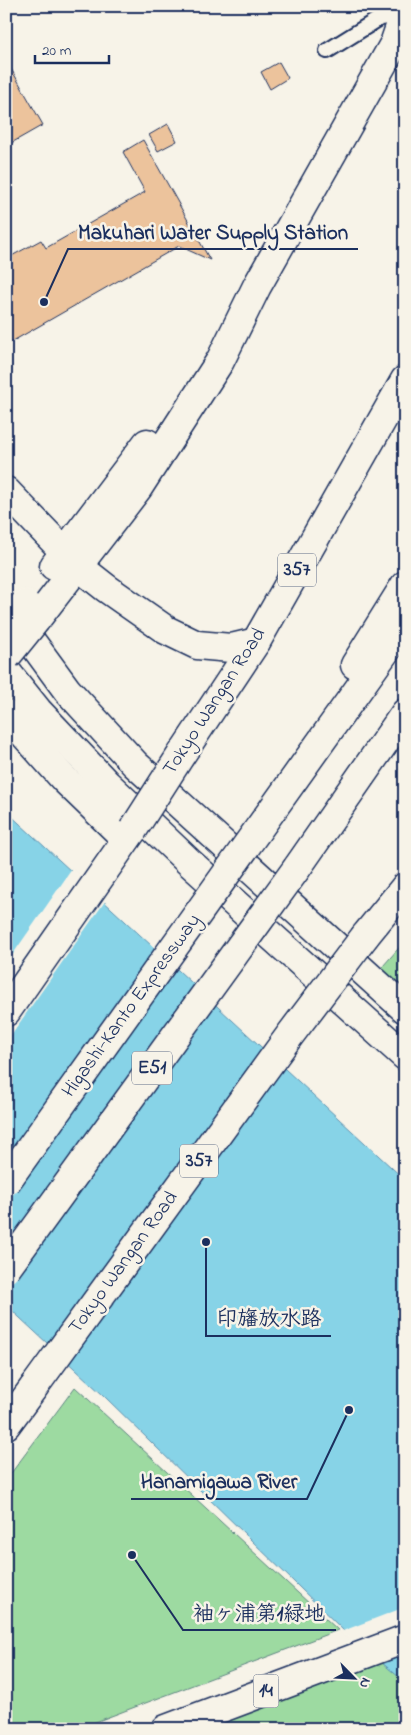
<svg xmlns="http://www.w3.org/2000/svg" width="411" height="1735" viewBox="0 0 411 1735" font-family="'Indie Flower','Klee One',sans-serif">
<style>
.green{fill:#9ddaa1;stroke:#5c8480}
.water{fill:#87d3e7;stroke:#5c91b0}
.pier{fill:#f7f3e8}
.building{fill:#ecc39c;stroke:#1b2f5e}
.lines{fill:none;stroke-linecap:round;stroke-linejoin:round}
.service-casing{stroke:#1b2f5e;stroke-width:18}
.tertiary-casing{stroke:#1b2f5e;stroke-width:31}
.trunk-casing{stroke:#1b2f5e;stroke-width:31}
.motorway-casing{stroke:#1b2f5e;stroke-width:31}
.service{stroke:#f7f3e8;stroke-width:14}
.tertiary{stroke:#f7f3e8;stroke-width:28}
.trunk{stroke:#f7f3e8;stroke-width:28}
.motorway{stroke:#f7f3e8;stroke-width:28}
.tertiary-bridge-casing{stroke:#1b2f5e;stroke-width:31;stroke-linecap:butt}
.trunk-bridge-casing{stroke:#1b2f5e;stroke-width:31;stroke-linecap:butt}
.motorway-bridge-casing{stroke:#1b2f5e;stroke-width:31;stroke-linecap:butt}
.tertiary-bridge{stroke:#f7f3e8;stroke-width:28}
.trunk-bridge{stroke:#f7f3e8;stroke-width:28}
.motorway-bridge{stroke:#f7f3e8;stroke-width:28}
.labels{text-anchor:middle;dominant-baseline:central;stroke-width:5;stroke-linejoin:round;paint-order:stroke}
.shield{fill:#f7f3e8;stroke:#5d6a87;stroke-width:1}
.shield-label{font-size:19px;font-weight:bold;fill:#1b2f5e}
.street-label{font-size:20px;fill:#1b2f5e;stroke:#f7f3e8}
.leader{fill:none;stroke:#1b2f5e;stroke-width:2}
.callout-dot{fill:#1b2f5e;stroke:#f7f3e8;stroke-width:2}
.callout-label{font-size:21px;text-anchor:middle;font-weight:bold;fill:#1b2f5e;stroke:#f7f3e8;stroke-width:5;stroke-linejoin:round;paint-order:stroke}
</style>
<rect width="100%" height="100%" fill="#f7f3e8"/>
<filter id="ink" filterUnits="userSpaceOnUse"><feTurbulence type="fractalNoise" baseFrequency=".02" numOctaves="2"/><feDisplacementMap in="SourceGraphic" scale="10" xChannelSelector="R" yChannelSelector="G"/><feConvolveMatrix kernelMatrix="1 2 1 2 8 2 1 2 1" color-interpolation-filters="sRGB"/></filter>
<g filter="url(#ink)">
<g class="green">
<path d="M 405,941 L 405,1001 L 376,974 Z"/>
<path d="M 75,1387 L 338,1630 L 77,1729 L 6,1729 L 6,1480 Z"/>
<path d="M 384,1661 L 405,1680 L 405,1729 L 207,1729 Z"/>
</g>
<path class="water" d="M 6,811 L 405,1180 L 405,1682 L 346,1633 L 103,1395 L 6,1305 Z"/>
<g class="pier">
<path d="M 72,869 L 106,900 L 6,1042 L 6,964 Z"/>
<path d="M 405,1607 L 405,1652 L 376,1662 L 340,1632 Z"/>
</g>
<g class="building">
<path d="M 6,60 L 43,125 L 6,146 Z"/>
<path d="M 279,62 L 288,78 L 270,89 L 261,72 Z"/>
<path d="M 168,124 L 177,141 L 158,151 L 149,135 Z"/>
<path d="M 143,140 L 210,260 L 179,246 L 6,345 L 6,259 L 41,240 L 46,248 L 145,192 L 123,152 Z"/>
</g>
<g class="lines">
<g class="service-casing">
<path id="service" d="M 327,51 L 380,18 L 404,15"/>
</g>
<g class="tertiary-casing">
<g id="tertiary">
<path d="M 6,491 L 78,566 L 106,588 L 166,630 L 197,645 L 231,648 L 256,642"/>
<path d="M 54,566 L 147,443"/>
<path d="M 12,615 L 67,690 L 135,764 L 405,1009"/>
<path d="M 36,620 L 138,488 L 220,361 L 257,286 L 394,44 L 405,12"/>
<path d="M 6,671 L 38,711 L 107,784 L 189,862 L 405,1056"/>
<path d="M 6,714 L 64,779 L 126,839"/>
</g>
</g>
<g class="trunk-casing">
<g id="trunk">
<path d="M 181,755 L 256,642 L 405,380"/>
<path d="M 365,936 L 405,887"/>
<path d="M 6,1012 L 133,830"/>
<path d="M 6,1425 L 34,1387"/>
<path d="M 166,1729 L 405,1639"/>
</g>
</g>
<g class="motorway-casing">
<g id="motorway">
<path d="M 355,665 L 405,585"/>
<path d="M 257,831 L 405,624"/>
<path d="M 297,868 L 405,713"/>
</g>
</g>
<use href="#service" class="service"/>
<use href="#tertiary" class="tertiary"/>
<use href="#trunk" class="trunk"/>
<use href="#motorway" class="motorway"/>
<g class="tertiary-bridge-casing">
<g id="tertiary-bridge">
<path d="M 6,626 L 25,603"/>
<path d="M 6,657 L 36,620"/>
</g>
</g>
<g class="trunk-bridge-casing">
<g id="trunk-bridge">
<path d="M 133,830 L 181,755"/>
<path d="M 34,1387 L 290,1035 L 365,936"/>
</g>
</g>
<g class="motorway-bridge-casing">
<g id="motorway-bridge">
<path d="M 6,1182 L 257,831"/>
<path d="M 6,1269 L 297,868"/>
</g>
</g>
<use href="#tertiary-bridge" class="tertiary-bridge"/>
<use href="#trunk-bridge" class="trunk-bridge"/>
<use href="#motorway-bridge" class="motorway-bridge"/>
</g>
</g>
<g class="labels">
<g class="shield">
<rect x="278" y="553.5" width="38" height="33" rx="4"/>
<rect x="132" y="1051.5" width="40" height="33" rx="4"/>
<rect x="180" y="1144.5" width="38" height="33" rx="4"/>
<rect x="253.5" y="1674.5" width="25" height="33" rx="4"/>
</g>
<g class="shield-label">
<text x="297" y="570">357</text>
<text x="152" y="1068">E51</text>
<text x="199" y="1161">357</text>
<text x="266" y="1691">14</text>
</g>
<g class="street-label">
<text transform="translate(215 702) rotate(-57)">Tokyo Wangan Road</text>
<text transform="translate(132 1006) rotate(-54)">Higashi-Kanto Expressway</text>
<text transform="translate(124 1263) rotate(-54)">Tokyo Wangan Road</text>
</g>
</g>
<path class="leader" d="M44 302L68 249H358M206 1242L206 1336H331M349 1410L307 1499H131M132 1555L183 1630H336"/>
<g class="callout-dot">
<circle cx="44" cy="302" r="5"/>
<circle cx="206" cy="1242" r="5"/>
<circle cx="349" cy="1410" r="5"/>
<circle cx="132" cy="1555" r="5"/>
</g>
<g class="callout-label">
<text x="213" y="239">Makuhari Water Supply Station</text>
<text x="269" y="1325">印旛放水路</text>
<text x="219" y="1488">Hanamigawa River</text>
<text x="259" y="1620">袖ヶ浦第1緑地</text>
</g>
<rect width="411" height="1735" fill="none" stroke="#f7f3e8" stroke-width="25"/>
<rect x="12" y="12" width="386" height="1710" fill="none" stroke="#1b2f5e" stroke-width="2" filter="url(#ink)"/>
<g transform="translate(354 1678) rotate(114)" stroke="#f7f3e8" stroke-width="4" paint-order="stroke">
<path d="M0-4L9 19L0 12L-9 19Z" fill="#1b2f5e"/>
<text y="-8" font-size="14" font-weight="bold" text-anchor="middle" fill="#1b2f5e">N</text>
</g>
<path d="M35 55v8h74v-8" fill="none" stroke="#1b2f5e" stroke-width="2.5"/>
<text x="42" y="55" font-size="15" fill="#1b2f5e" stroke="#f7f3e8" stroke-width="4" paint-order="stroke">20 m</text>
</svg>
